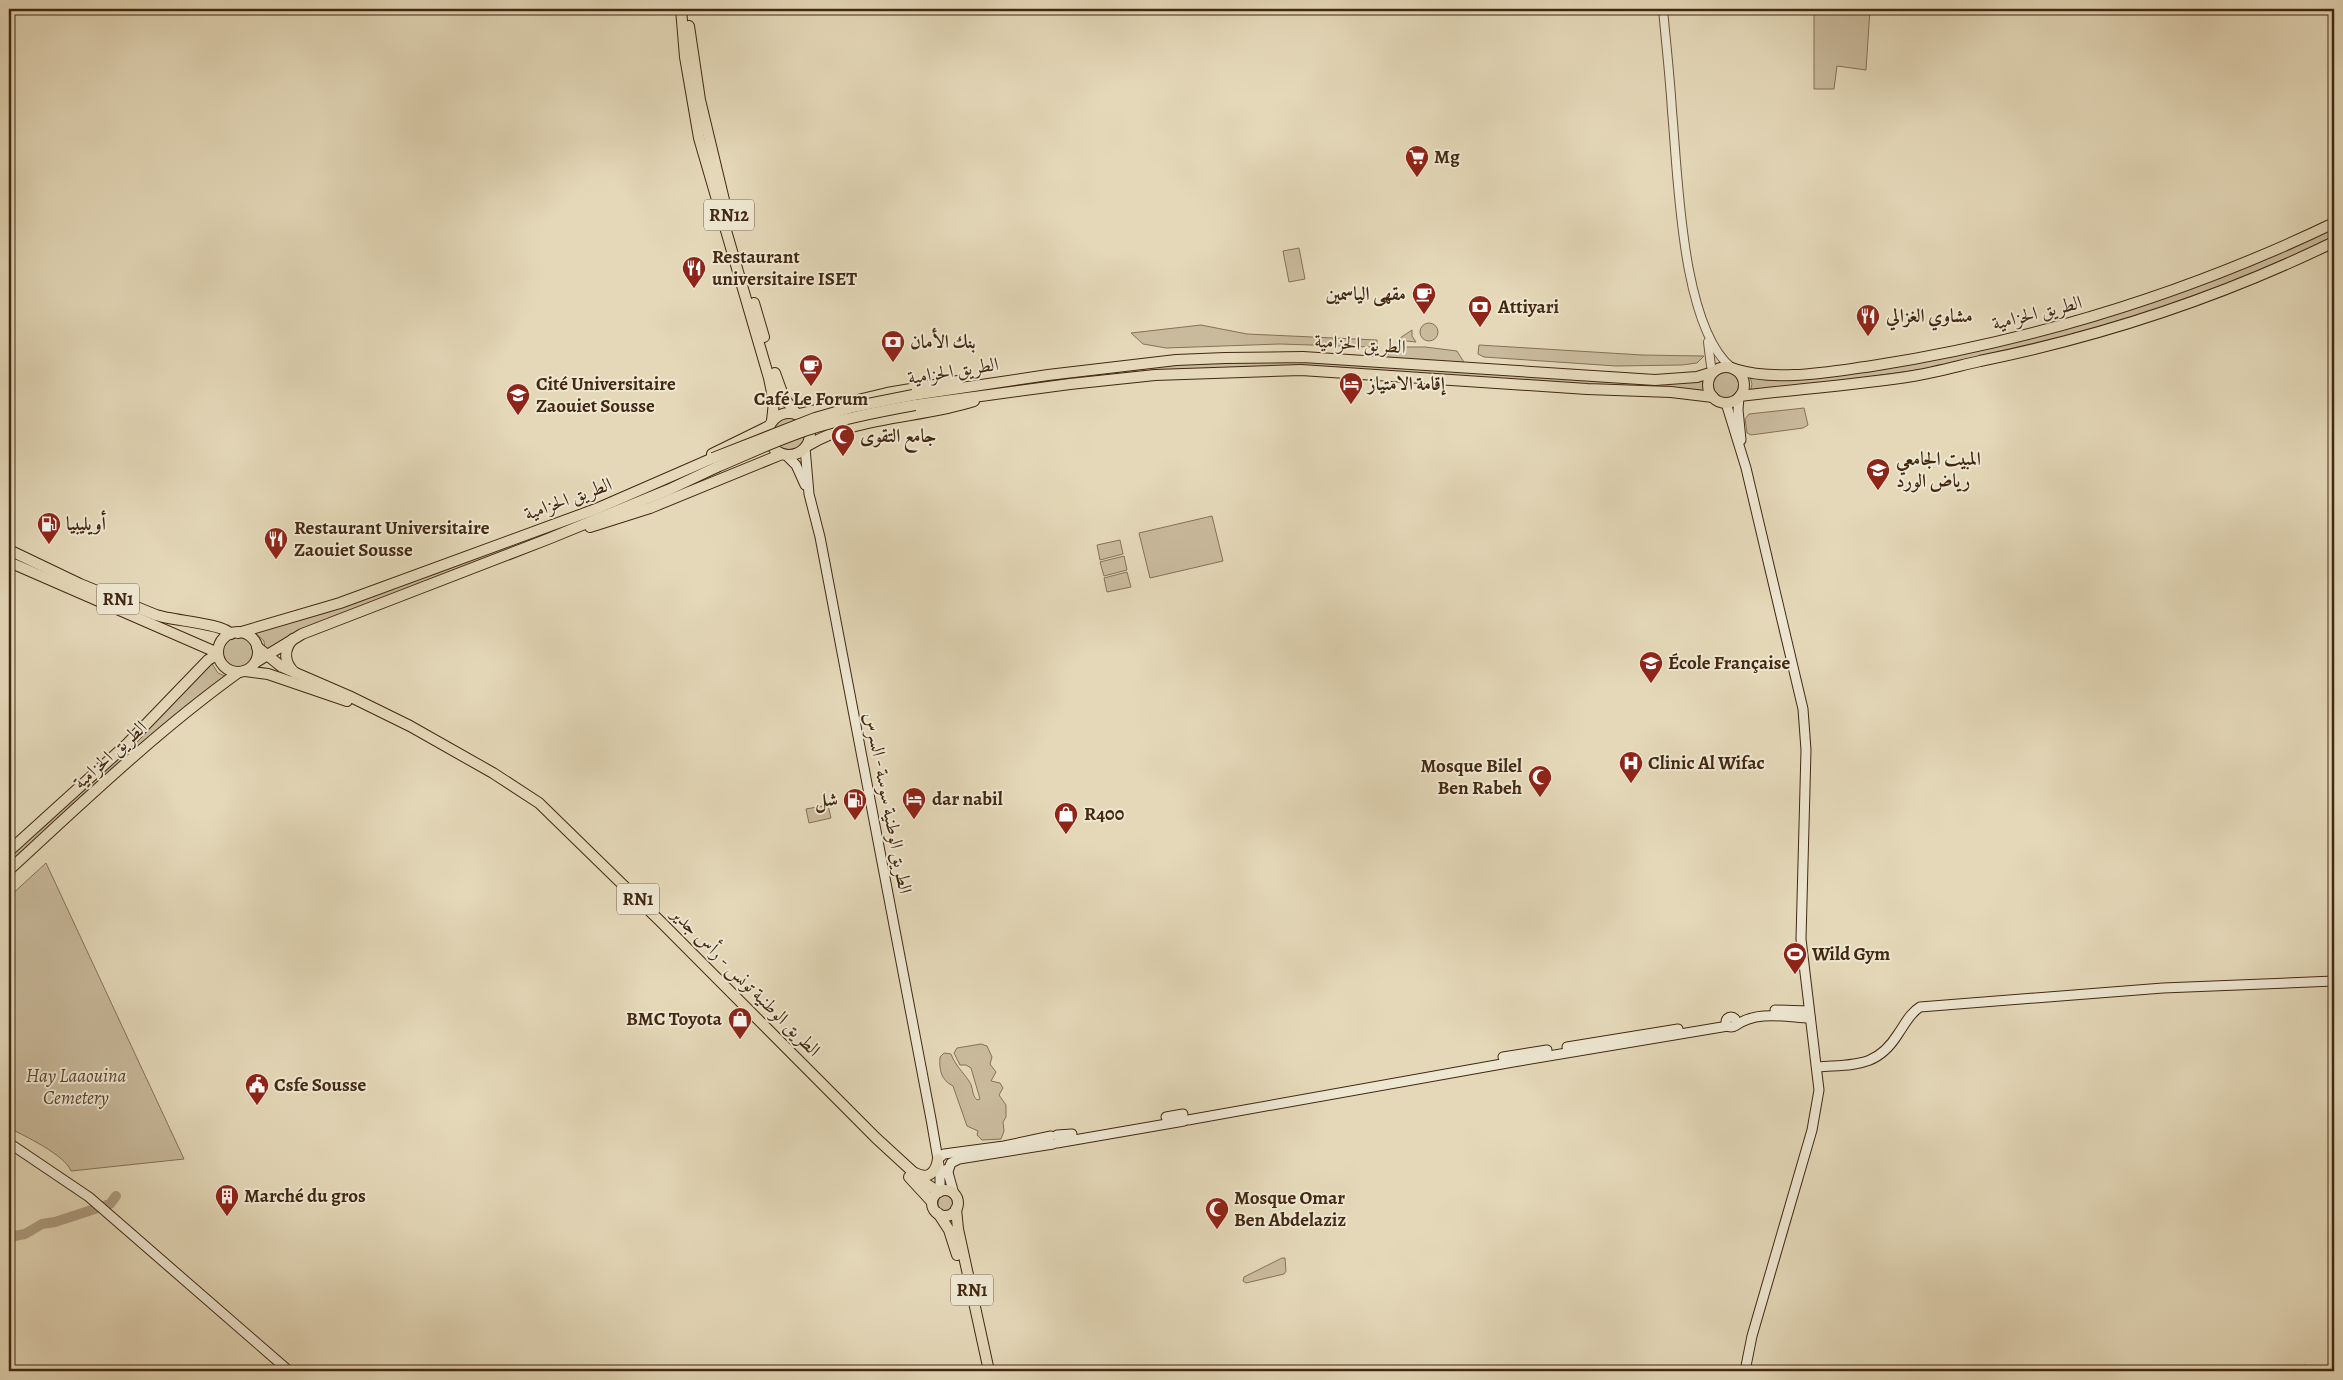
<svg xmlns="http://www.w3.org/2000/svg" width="2343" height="1380" viewBox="0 0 2343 1380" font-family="Alegreya,Amiri,serif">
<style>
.green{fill:#c9ba9c;stroke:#867157}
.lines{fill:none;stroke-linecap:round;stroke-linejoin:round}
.river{stroke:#ad9c80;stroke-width:10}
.tertiary-casing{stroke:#6b543c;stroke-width:10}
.secondary-casing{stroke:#432812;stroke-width:11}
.primary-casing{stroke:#432812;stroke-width:12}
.trunk-casing{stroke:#432812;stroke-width:12}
.tertiary{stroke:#ede6d1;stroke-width:8}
.secondary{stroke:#ede6d1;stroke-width:9}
.primary{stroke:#e4d8b8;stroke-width:10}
.trunk{stroke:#e4d8b8;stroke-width:10}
.trunk-bridge-casing{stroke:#432812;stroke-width:12;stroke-linecap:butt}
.trunk-bridge{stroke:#e4d8b8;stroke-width:10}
.labels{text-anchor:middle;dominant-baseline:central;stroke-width:4;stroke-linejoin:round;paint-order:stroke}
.shield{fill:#ede6d1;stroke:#76614b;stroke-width:1}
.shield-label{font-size:18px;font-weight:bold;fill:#432812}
.poi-label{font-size:19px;font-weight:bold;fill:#432812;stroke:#ede6d1;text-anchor:start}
.street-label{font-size:19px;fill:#432812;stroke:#ede6d1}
.park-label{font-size:19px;font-style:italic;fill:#5e452e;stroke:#ede6d1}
</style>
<rect width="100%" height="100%" fill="#e4d8b8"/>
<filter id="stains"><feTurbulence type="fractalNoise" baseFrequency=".004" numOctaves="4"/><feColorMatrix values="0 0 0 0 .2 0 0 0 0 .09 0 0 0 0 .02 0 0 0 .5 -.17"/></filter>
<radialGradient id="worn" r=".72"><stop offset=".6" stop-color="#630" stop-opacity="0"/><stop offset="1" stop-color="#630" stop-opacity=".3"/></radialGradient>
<g class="green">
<path d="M 1849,9 L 1870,9 L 1866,70 L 1837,66 L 1834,89 L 1814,89 L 1814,13 L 1848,13 Z"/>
<path d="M 2334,226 L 2334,238 L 2218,290 L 2076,337 L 1933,368 L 1750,393 L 1752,384 L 1750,377 L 1761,378 L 2027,338 Z"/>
<path d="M 1299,248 L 1305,279 L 1289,282 L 1283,251 Z"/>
<circle cx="1429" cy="332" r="9"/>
<path d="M 1201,325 L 1247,334 L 1377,340 L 1377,344 L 1372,347 L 1280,344 L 1166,348 L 1143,344 L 1131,333 Z"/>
<path d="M 1412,330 L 1412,336 L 1416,342 L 1397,340 Z"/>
<path d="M 1479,345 L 1642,355 L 1704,356 L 1697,363 L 1682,365 L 1616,366 L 1484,357 L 1478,354 Z"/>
<path d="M 1396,347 L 1425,347 L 1457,351 L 1465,364 L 1384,359 Z"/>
<path d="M 1303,362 L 1703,379 L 1705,392 L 1302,366 L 1155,370 L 1013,385 L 1035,380 L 1187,363 Z"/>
<circle cx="1726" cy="385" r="13"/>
<path d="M 1804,408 L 1808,425 L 1803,428 L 1751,435 L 1747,433 L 1745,419 L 1749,414 Z"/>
<circle cx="789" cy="434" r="16"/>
<path d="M 1212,516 L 1223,561 L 1150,578 L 1139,533 Z"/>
<path d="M 578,520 L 579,522 L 290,635 L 265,650 L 264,641 L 251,629 L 435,574 Z"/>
<path d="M 1120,540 L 1123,554 L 1100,560 L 1097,545 Z"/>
<path d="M 1124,556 L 1127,570 L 1104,576 L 1100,562 Z"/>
<path d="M 1127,572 L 1131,587 L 1107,592 L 1104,578 Z"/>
<circle cx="238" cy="652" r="15"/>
<path d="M 211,662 L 218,673 L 227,677 L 9,865 L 9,857 L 110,765 Z"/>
<path d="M 828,805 L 831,818 L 809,823 L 806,809 Z"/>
<path d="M 46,863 L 184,1159 L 71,1171 C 65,1155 25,1136 9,1128 L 9,897 Z"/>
<path d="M 981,1044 L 987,1046 L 992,1057 L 990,1064 L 996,1072 L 991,1081 L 1000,1083 L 1003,1088 L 999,1095 L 1006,1105 L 1006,1117 L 1003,1122 L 1004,1131 L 1001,1139 L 982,1140 L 977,1135 L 978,1131 L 967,1126 L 953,1086 C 941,1080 939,1070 940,1057 L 944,1053 L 951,1054 C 955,1065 963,1072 969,1081 C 974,1088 971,1094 977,1100 L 980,1099 L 971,1068 L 966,1065 L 960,1065 L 954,1053 L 957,1048 Z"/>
<circle cx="946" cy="1203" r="8"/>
<path d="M 1282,1258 L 1285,1258 L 1286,1271 L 1284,1274 L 1246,1283 L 1243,1281 L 1244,1277 Z"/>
<path d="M 2304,1365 L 2334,1370 L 2334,1371 L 2305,1371 Z"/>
</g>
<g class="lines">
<path class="river" d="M 9,1237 L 25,1234 L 42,1224 L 55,1222 L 110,1204 L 116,1196"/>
<g class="tertiary-casing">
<g id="tertiary">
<path d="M 1663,9 C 1666,43 1670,77 1672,111 C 1678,174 1681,327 1732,368"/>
<path d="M 1708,342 L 1711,366 L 1714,372"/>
</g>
</g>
<g class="secondary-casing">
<g id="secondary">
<path d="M 1739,397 L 1738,410 L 1741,440"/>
<path d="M 1726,403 L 1746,468 L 1803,709 L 1806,750 L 1801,939 L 1819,1090 L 1812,1130 L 1752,1336 L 1745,1371"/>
<path d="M 805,448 L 809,494 L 820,537 L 931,1119 L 940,1171 L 940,1191"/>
<path d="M 786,455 L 796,465 L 805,485"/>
<path d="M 1775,1010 L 1809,1011"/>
<circle cx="1731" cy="1022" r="5"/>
<path d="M 1735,1026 C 1756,1010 1786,1017 1810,1018"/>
<path d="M 1567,1047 L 1678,1029"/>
<path d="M 1503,1057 L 1547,1050"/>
<path d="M 1818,1067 C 1854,1064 1877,1068 1898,1034 C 1905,1024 1910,1013 1920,1007 L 2163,988 L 2334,981"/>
<path d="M 1166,1117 L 1183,1114"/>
<path d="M 1188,1120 L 1513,1062 L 1728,1026"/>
<path d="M 1057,1135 L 1072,1134"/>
<path d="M 9,1143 L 89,1197 L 289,1371"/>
<path d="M 1057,1143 L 1184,1121"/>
<path d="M 938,1159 L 944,1154 L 1004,1146 L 1051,1136"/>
<path d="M 947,1169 L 954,1194"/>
<path d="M 947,1174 L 951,1163 L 959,1159 L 1053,1144"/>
</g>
</g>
<g class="primary-casing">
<g id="primary">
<path d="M 257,647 L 282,667 L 349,696 L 410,726 L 493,773 L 539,803 L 661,922 L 876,1138 L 925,1183 L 939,1192"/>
<path d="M 245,671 L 268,674 L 347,701"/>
<path d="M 915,1173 C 928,1180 936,1173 938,1159"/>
<path d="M 909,1177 L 932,1202"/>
<circle cx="945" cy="1203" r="13"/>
<path d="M 956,1209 L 958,1229 L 989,1371"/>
<path d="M 938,1213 L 949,1230 L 957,1255"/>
</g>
</g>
<g class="trunk-casing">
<g id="trunk">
<path d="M 681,9 L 685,57 L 699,138 L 769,378 L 774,402 L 772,421"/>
<path d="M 689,26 L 700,100 L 724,200"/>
<path d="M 754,303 L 764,337"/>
<circle cx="1726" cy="385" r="18"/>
<path d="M 1734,369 C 1778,382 1828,372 1872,366 C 2033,341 2188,293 2334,223"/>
<path d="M 775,373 L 784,398 L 796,413"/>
<path d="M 913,395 L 1048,375 L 1176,360 L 1225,358 L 1303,357 L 1655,380 L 1697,377 L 1713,372"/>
<path d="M 1740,396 C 1798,389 1856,385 1913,376 C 1936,372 1958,366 1980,361 C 2103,336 2221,297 2334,242"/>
<path d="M 915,405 L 1070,384 L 1155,375 L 1301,370 L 1587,389 L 1671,392 L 1713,397"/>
<circle cx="789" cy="434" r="21"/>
<path d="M 799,414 L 887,393 L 958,381"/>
<path d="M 807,446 C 858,415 919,419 974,401"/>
<path d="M 712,454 L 769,426"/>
<path d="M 590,527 L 650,508 L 782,454"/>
<path d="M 9,550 L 80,584 L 156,615 C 173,621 222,623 231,634"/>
<path d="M 9,562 L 218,653"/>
<circle cx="238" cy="652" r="20"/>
<path d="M 238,633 L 340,603 L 596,509 L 713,458"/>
<path d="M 293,639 C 283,650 284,663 295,673"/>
<path d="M 256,662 L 302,634 L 548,539 L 668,490 L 717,467"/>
<path d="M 9,851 L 127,744 L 208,660 L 218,654"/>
<path d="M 9,870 C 83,802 157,731 239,672"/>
</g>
</g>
<use href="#tertiary" class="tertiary"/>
<use href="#secondary" class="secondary"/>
<use href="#primary" class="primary"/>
<use href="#trunk" class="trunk"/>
<g class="trunk-bridge-casing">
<g id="trunk-bridge">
<path d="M 713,458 L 815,418 L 853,407 L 913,395"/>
<path d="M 717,467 C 750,453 783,437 817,427 C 849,417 882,411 915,405"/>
</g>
</g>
<use href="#trunk-bridge" class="trunk-bridge"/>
</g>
<defs>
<g id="supermarket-pin" transform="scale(1.25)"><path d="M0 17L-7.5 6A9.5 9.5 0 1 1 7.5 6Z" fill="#8f2418" stroke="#ede6d1"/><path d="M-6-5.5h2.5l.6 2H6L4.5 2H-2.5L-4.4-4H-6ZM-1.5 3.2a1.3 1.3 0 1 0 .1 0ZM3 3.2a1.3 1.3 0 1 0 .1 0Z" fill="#fff"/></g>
<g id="restaurant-pin" transform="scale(1.25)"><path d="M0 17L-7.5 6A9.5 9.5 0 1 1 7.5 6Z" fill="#8f2418" stroke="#ede6d1"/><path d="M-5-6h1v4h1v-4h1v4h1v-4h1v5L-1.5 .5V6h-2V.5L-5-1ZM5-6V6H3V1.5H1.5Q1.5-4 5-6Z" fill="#fff"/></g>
<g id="cafe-pin" transform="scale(1.25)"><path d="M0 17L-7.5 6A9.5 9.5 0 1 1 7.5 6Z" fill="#8f2418" stroke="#ede6d1"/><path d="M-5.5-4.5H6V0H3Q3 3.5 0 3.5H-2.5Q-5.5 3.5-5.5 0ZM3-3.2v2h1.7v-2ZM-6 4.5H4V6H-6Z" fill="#fff"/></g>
<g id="bank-pin" transform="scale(1.25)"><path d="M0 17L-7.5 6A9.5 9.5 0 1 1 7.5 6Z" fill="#8f2418" stroke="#ede6d1"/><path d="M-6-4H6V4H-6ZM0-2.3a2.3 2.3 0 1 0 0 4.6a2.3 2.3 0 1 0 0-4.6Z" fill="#fff"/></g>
<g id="hotel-pin" transform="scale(1.25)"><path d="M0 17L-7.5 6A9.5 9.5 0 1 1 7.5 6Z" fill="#8f2418" stroke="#ede6d1"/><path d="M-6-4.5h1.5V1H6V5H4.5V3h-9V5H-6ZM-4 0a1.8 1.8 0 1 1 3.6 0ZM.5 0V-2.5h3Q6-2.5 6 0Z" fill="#fff"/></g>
<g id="university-pin" transform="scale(1.25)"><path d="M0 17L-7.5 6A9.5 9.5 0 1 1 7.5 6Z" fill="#8f2418" stroke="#ede6d1"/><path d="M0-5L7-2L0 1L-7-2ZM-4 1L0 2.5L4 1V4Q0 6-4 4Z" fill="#fff"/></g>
<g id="mosque-pin" transform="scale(1.25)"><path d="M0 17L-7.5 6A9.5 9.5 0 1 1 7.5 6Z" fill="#8f2418" stroke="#ede6d1"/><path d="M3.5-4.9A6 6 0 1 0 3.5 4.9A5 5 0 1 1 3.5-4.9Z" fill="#fff"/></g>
<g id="fuel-pin" transform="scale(1.25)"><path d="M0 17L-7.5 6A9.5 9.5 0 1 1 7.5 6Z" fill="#8f2418" stroke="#ede6d1"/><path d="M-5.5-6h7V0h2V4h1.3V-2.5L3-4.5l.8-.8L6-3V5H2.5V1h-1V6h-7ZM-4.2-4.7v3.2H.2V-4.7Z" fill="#fff"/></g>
<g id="school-pin" transform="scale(1.25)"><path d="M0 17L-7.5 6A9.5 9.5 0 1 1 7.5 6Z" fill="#8f2418" stroke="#ede6d1"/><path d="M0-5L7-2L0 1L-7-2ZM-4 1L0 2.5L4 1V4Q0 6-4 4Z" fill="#fff"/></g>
<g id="hospital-pin" transform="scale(1.25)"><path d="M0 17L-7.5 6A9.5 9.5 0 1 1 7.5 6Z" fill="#8f2418" stroke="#ede6d1"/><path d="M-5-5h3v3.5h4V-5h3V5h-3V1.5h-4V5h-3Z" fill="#fff"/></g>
<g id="shop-pin" transform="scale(1.25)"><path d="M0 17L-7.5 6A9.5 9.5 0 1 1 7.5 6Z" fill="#8f2418" stroke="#ede6d1"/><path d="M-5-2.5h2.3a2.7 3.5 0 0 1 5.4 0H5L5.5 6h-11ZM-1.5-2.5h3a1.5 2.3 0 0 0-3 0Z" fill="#fff"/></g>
<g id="stadium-pin" transform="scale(1.25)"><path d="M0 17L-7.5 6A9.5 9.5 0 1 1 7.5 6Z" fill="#8f2418" stroke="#ede6d1"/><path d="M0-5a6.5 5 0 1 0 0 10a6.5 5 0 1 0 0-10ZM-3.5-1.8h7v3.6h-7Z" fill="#fff"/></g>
<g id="civic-pin" transform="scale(1.25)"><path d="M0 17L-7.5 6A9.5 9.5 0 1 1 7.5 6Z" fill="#8f2418" stroke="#ede6d1"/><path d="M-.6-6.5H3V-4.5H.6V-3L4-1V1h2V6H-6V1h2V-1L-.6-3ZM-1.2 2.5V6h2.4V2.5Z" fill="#fff"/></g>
<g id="building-pin" transform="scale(1.25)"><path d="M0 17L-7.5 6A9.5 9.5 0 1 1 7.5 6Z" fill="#8f2418" stroke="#ede6d1"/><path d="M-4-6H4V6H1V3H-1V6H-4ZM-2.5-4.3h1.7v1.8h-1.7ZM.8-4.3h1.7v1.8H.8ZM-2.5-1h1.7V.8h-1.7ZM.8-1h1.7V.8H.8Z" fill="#fff"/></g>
</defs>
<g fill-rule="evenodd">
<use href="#supermarket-pin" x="1417" y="157"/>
<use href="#restaurant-pin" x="694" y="268"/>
<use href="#cafe-pin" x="1424" y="294"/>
<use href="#bank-pin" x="1480" y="307"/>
<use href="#restaurant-pin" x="1868" y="316"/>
<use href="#bank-pin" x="893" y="342"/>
<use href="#cafe-pin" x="811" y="366"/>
<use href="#hotel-pin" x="1351" y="384"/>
<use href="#university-pin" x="518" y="395"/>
<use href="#mosque-pin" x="843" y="436"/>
<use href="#university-pin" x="1878" y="470"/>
<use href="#fuel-pin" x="49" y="524"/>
<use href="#restaurant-pin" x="276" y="539"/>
<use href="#school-pin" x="1651" y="663"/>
<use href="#hospital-pin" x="1631" y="763"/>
<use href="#mosque-pin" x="1540" y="777"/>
<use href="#hotel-pin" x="914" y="799"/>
<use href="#fuel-pin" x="855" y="800"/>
<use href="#shop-pin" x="1066" y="814"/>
<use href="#stadium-pin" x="1795" y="954"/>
<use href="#shop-pin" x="740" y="1019"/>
<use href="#civic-pin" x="257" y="1085"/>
<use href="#building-pin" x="227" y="1196"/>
<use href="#mosque-pin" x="1217" y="1209"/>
</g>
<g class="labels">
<g class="shield">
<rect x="704" y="199.5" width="50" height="31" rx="4"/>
<rect x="97" y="583.5" width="42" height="31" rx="4"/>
<rect x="617" y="883.5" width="42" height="31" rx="4"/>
<rect x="951" y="1274.5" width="42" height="31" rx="4"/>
</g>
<g class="shield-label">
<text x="729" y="215">RN12</text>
<text x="118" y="599">RN1</text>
<text x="638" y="899">RN1</text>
<text x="972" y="1290">RN1</text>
</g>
<g class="poi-label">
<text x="1434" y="157">Mg</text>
<text x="712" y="257">Restaurant<tspan x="712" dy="22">universitaire ISET</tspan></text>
<text x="1406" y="294" text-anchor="end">مقهى الياسمين</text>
<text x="1498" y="307">Attiyari</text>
<text x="1886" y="316">مشاوي الغزالي</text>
<text x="910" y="342">بنك الأمان</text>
<text x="536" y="384">Cité Universitaire<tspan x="536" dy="22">Zaouiet Sousse</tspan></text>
<text x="1368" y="384">إقامة الامتياز</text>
<text x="811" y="399" text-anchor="middle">Café Le Forum</text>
<text x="860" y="436">جامع التقوى</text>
<text x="1896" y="459">المبيت الجامعي<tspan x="1896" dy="22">رياض الورد</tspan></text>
<text x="66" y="524">أويليبيا</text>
<text x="294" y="528">Restaurant Universitaire<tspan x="294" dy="22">Zaouiet Sousse</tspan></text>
<text x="1668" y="663">École Française</text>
<text x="1648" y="763">Clinic Al Wifac</text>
<text x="1522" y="766" text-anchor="end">Mosque Bilel<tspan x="1522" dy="22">Ben Rabeh</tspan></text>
<text x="932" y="799">dar nabil</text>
<text x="838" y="800" text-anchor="end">شل</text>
<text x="1084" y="814">R400</text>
<text x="1812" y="954">Wild Gym</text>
<text x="722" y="1019" text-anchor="end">BMC Toyota</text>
<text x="274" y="1085">Csfe Sousse</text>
<text x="244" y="1196">Marché du gros</text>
<text x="1234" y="1198">Mosque Omar<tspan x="1234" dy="22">Ben Abdelaziz</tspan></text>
</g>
<g class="street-label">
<text transform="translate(2037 313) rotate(-14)">الطريق الحزامية</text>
<text transform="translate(1360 344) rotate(4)">الطريق الحزامية</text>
<text transform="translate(953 371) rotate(-9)">الطريق الحزامية</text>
<text transform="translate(568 499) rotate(-20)">الطريق الحزامية</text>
<text transform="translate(110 755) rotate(-42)">الطريق الحزامية</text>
<text transform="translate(888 803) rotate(79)">الطريق الوطنية سوسة - السرس</text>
<text transform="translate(746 982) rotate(45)">الطريق الوطنية تونس - رأس جدير</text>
</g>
<g class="park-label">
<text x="76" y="1076">Hay Laaouina<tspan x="76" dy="22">Cemetery</tspan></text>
</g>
</g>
<rect width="2343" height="1380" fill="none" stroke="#e4d8b8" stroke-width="30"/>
<rect x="10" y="10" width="2323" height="1360" fill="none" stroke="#432812" stroke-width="2.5"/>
<rect x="15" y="15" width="2313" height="1350" fill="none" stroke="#432812"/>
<rect width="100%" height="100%" filter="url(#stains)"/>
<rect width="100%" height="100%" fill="url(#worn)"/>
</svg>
